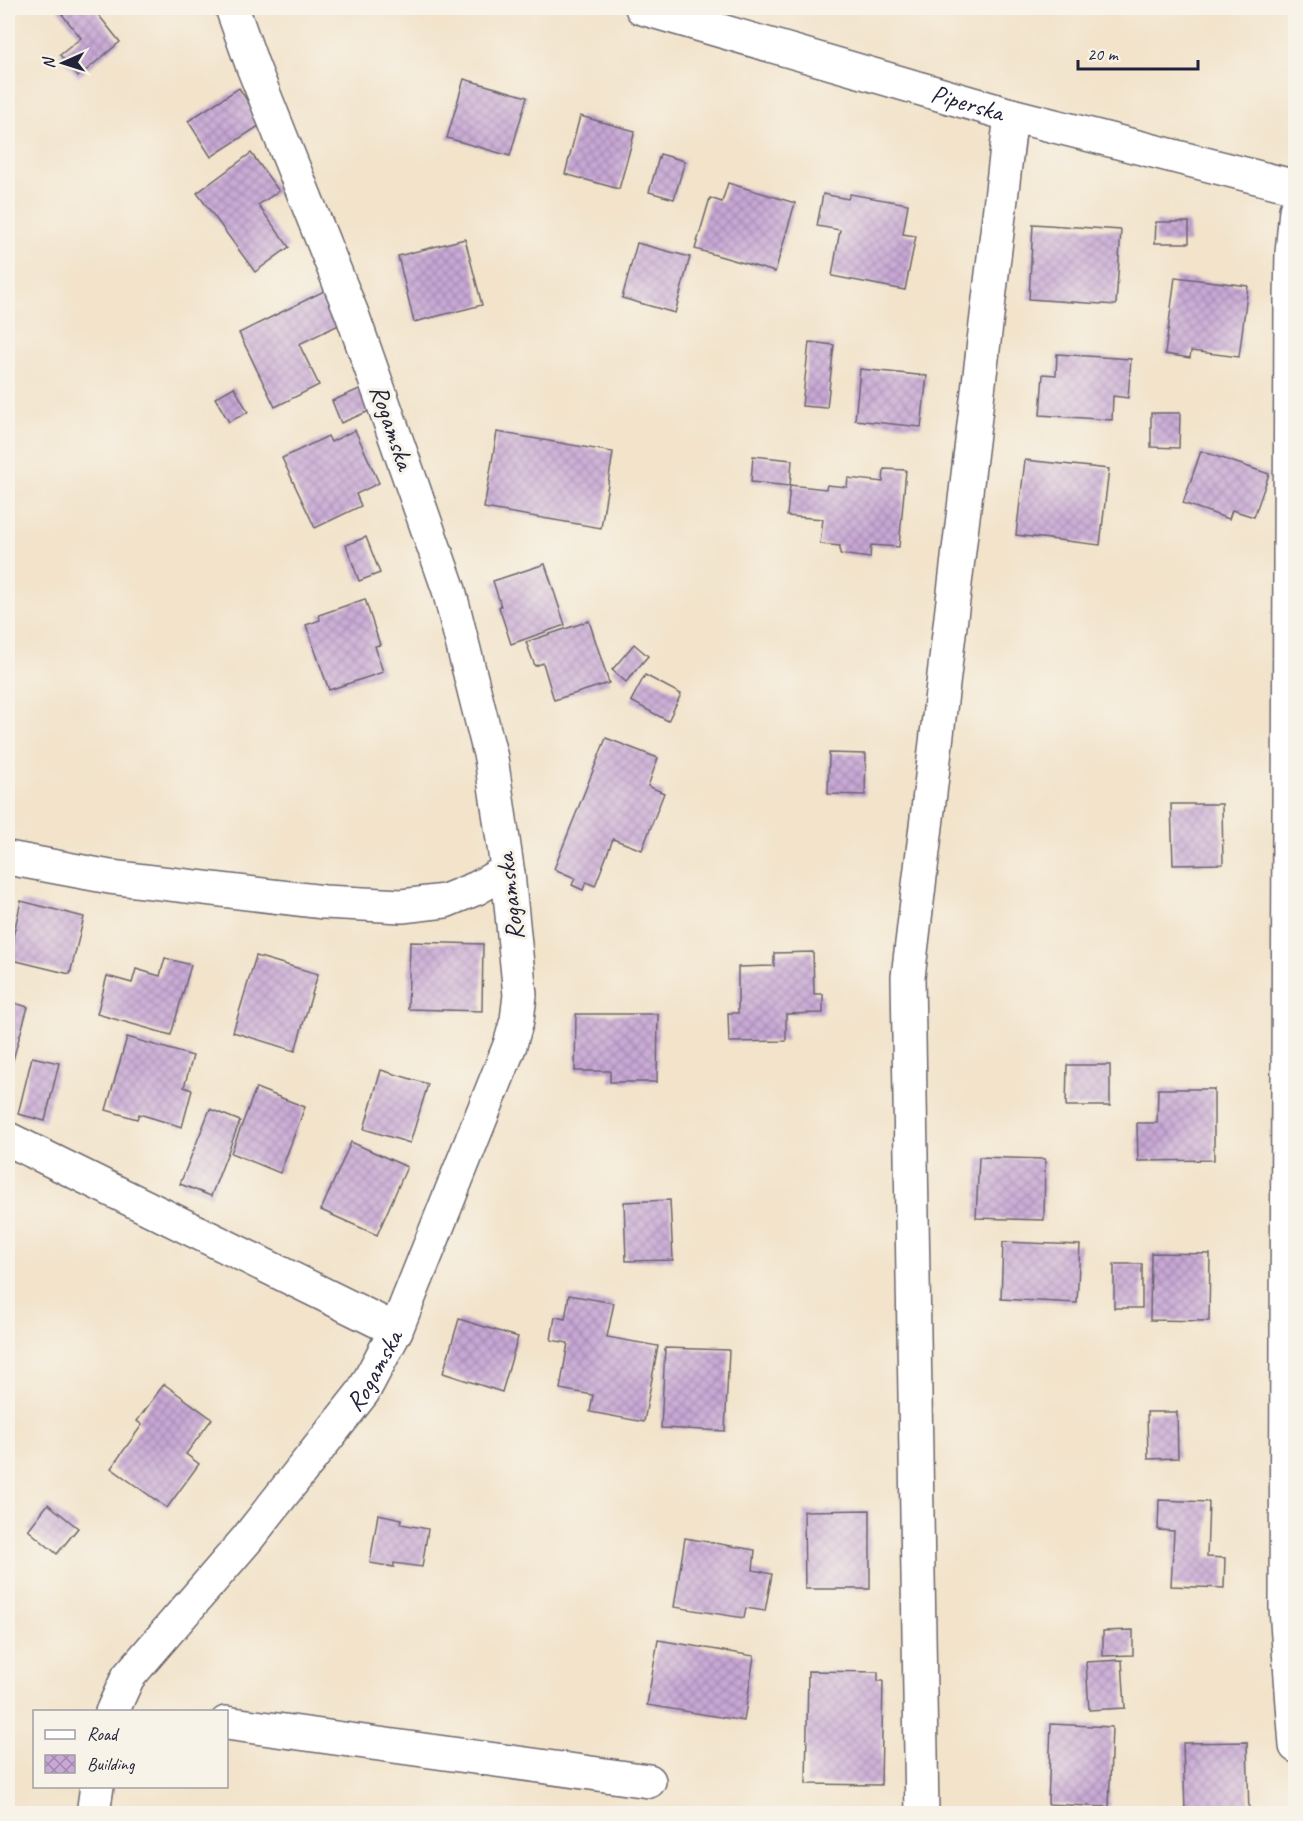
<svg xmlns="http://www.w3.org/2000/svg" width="1303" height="1821" viewBox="0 0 1303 1821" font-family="Caveat,sans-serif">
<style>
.building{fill:url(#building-cross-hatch)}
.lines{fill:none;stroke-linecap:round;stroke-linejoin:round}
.minor-casing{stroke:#6b666d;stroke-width:36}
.minor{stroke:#fff;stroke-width:33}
.labels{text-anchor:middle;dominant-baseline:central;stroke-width:6;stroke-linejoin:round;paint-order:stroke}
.street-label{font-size:26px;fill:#22223b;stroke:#f7f3e8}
</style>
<defs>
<pattern id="building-cross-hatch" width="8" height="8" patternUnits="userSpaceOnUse" patternTransform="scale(1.5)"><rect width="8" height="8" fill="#c8a8d5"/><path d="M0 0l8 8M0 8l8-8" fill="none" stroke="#a288ae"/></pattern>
</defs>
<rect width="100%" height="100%" fill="#f7f3e8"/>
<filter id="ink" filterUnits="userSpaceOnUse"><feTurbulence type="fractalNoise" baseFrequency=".0167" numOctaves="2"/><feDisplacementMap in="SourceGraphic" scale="12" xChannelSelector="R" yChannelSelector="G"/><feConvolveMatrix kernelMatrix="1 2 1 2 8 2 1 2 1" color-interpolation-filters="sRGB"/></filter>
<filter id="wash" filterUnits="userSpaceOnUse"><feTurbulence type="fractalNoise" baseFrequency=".008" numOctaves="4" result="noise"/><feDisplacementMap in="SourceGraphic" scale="24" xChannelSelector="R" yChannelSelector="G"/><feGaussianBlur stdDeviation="1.35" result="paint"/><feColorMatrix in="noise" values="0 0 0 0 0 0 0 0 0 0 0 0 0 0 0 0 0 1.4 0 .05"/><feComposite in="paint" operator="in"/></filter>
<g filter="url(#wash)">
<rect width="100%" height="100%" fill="#f2e3ca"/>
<g id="blocks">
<g class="building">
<path d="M 57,8 L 93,8 L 120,42 L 78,77 L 60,55 L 81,38 Z"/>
<path d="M 464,79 L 527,97 L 510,156 L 447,138 Z"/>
<path d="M 239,88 L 262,124 L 211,157 L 188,121 Z"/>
<path d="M 580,116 L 635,131 L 619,189 L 565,174 Z"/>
<path d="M 251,153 L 279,191 L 258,205 L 289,247 L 255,272 L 197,193 Z"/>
<path d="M 660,154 L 685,161 L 674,199 L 649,192 Z"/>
<path d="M 728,183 L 795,203 L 775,272 L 695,249 L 710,198 L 722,202 Z"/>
<path d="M 823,194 L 848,199 L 850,194 L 908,204 L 903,234 L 916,236 L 905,290 L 832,276 L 840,230 L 817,226 Z"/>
<path d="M 1156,222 L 1189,222 L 1189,243 L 1155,243 Z"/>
<path d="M 1033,224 L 1121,230 L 1116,305 L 1029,299 Z"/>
<path d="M 465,239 L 482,305 L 414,322 L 398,256 Z"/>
<path d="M 637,243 L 690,257 L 675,313 L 622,298 Z"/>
<path d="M 1175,277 L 1248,286 L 1239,357 L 1191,351 L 1190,358 L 1165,354 Z"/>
<path d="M 324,291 L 341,324 L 299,344 L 319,385 L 275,407 L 239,333 Z"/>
<path d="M 809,342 L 834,345 L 827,408 L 802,406 Z"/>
<path d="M 1057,354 L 1131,359 L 1128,398 L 1113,396 L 1112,420 L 1040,415 L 1043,374 L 1056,375 Z"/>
<path d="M 860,369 L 927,376 L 921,427 L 855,420 Z"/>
<path d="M 234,387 L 248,412 L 229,422 L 215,398 Z"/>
<path d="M 364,387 L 374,409 L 341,423 L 332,401 Z"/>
<path d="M 1151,413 L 1180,413 L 1179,448 L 1151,447 Z"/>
<path d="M 355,430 L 379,483 L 356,494 L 361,506 L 315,528 L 282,458 L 328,436 L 331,442 Z"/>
<path d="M 497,432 L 613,452 L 601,528 L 484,508 Z"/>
<path d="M 1201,451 L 1269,474 L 1254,517 L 1232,510 L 1229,519 L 1183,503 Z"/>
<path d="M 753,456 L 792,460 L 790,486 L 751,482 Z"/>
<path d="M 1025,460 L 1109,469 L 1100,545 L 1016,535 Z"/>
<path d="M 884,469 L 906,470 L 899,547 L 871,545 L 870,558 L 840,554 L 840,546 L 820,544 L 823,519 L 787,516 L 790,485 L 826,489 L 827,485 L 847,487 L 848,478 L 883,482 Z"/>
<path d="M 366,537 L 380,573 L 359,581 L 346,545 Z"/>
<path d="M 545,564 L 565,625 L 511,644 L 499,607 L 501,606 L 493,581 Z"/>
<path d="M 365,599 L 380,645 L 375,646 L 383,672 L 329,690 L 306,625 L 320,620 L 319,615 Z"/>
<path d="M 589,621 L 609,683 L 554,700 L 543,663 L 535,666 L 526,642 Z"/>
<path d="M 634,644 L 648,656 L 626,682 L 612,670 Z"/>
<path d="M 645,675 L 681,694 L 668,721 L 631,701 Z"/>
<path d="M 606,738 L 658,758 L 648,786 L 664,793 L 642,850 L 613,839 L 595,886 L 586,882 L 583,890 L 572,885 L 575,878 L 554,869 Z"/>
<path d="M 829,753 L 866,754 L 865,795 L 828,794 Z"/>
<path d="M 1171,804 L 1222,804 L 1223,864 L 1173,865 Z"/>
<path d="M 21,901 L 84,917 L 70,974 L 8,959 Z"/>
<path d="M 410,942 L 483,944 L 482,1011 L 408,1009 Z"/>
<path d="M 813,952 L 814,994 L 823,994 L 823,1013 L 786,1014 L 786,1041 L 729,1042 L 728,1013 L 738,1013 L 738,967 L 774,966 L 774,953 Z"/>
<path d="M 256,956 L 318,974 L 295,1051 L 233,1032 Z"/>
<path d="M 165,958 L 191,965 L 171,1035 L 97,1014 L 107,976 L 132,983 L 136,969 L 160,976 Z"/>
<path d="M 8,1001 L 28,1007 L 8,1077 Z"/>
<path d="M 576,1014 L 658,1014 L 657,1082 L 610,1082 L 610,1071 L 575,1071 Z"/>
<path d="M 127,1037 L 193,1056 L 184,1087 L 192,1090 L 182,1127 L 139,1114 L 137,1119 L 106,1110 Z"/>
<path d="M 32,1057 L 59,1063 L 45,1121 L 18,1114 Z"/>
<path d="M 1067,1065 L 1110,1065 L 1110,1106 L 1066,1106 Z"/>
<path d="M 381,1070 L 428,1084 L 410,1143 L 364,1129 Z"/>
<path d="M 256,1088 L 305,1107 L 280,1173 L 231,1153 Z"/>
<path d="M 1158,1089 L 1214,1089 L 1214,1160 L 1138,1161 L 1137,1123 L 1157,1123 Z"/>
<path d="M 210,1109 L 240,1121 L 211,1196 L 180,1184 Z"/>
<path d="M 351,1142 L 407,1167 L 377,1235 L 321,1210 Z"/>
<path d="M 979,1157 L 1045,1159 L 1044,1220 L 976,1218 Z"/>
<path d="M 670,1200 L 673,1260 L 626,1261 L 624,1202 Z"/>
<path d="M 1003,1242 L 1080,1245 L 1077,1303 L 1001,1299 Z"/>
<path d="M 1151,1253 L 1210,1254 L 1209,1321 L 1150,1320 Z"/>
<rect x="1114" y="1264" width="28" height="44"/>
<path d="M 569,1295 L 614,1303 L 607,1337 L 658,1346 L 644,1422 L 590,1412 L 593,1395 L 560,1389 L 568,1343 L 551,1340 L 555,1317 L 565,1319 Z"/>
<path d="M 459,1319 L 518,1337 L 502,1392 L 443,1373 Z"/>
<path d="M 665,1348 L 729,1350 L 725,1431 L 661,1428 Z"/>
<path d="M 164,1384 L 212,1419 L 186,1454 L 199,1464 L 167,1508 L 111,1468 L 142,1425 L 137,1421 Z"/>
<path d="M 1147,1412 L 1177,1412 L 1178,1458 L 1148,1459 Z"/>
<path d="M 1159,1500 L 1209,1502 L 1207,1557 L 1225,1558 L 1224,1588 L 1171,1586 L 1174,1531 L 1158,1530 Z"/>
<path d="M 48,1504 L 78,1528 L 57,1554 L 28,1530 Z"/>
<path d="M 870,1510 L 870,1589 L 805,1589 L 804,1511 Z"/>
<path d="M 378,1514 L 402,1519 L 401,1524 L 428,1529 L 422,1567 L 394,1563 L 394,1567 L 370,1563 Z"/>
<path d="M 685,1538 L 755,1550 L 753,1570 L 772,1574 L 765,1611 L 746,1608 L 744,1618 L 674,1607 Z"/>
<path d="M 1133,1630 L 1133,1655 L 1103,1656 L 1103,1631 Z"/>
<path d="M 658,1640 L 754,1656 L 744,1721 L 647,1705 Z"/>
<path d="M 1122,1660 L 1125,1708 L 1089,1710 L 1086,1662 Z"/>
<path d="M 808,1671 L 878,1672 L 878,1681 L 883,1681 L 881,1785 L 806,1784 Z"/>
<path d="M 1051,1724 L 1112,1727 L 1109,1807 L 1048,1804 Z"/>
<path d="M 1247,1742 L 1249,1814 L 1185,1814 L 1183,1743 Z"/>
</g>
</g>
</g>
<g filter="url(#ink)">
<use href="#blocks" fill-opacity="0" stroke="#6b666d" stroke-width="1.5"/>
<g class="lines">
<g class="minor-casing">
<g id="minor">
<path id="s1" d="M 642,8 L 1011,115 L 1296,187"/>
<path d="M 1296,210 L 1292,253 L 1291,300 L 1286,1608 L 1296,1746"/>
<path d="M 8,858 L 110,877 L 324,902 L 402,906 L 445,901 L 477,888 L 496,877 L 508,874"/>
<path d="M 8,1139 L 396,1330"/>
<path id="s2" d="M 112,1712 L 128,1677 L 247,1539 L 363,1392 L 396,1330 L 510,1045 L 517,1020 L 520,995 L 508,874 L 491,758 L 449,590 L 352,314 L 253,67 L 232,8"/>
<path d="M 226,1723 L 649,1781"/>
<path d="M 93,1814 L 97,1786"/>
<path d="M 922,1814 L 908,977 L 1011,115"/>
</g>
</g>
<use href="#minor" class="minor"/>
</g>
</g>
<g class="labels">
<g class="street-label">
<text stroke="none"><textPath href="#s1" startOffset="339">Piperska</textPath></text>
<text transform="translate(392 427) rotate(71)">Rogamska</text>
<text transform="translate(510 897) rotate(-97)">Rogamska</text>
<text stroke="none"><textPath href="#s2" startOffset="432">Rogamska</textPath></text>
</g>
</g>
<rect width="1303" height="1821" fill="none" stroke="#f7f3e8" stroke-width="30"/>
<rect x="33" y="1710" width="195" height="78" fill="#f7f3e8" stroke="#a29fa3" stroke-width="1.5"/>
<rect x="45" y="1730" width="30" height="9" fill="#ffffff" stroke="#a29fa3" stroke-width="1.5"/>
<text x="87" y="1740" font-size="18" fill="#22223b">Road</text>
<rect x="45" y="1755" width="30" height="18" fill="url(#building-cross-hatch)" stroke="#a29fa3" stroke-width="1.5"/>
<text x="87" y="1770" font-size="18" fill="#22223b">Building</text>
<g transform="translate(63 63) rotate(267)" stroke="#f7f3e8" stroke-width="4.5" paint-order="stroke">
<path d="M0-4.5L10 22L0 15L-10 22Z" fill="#22223b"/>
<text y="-9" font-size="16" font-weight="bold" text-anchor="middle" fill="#22223b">N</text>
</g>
<path d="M1078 60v9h120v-9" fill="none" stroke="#22223b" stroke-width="3"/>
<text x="1087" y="60" font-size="18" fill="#22223b" stroke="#f7f3e8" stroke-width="4.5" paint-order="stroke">20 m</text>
</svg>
